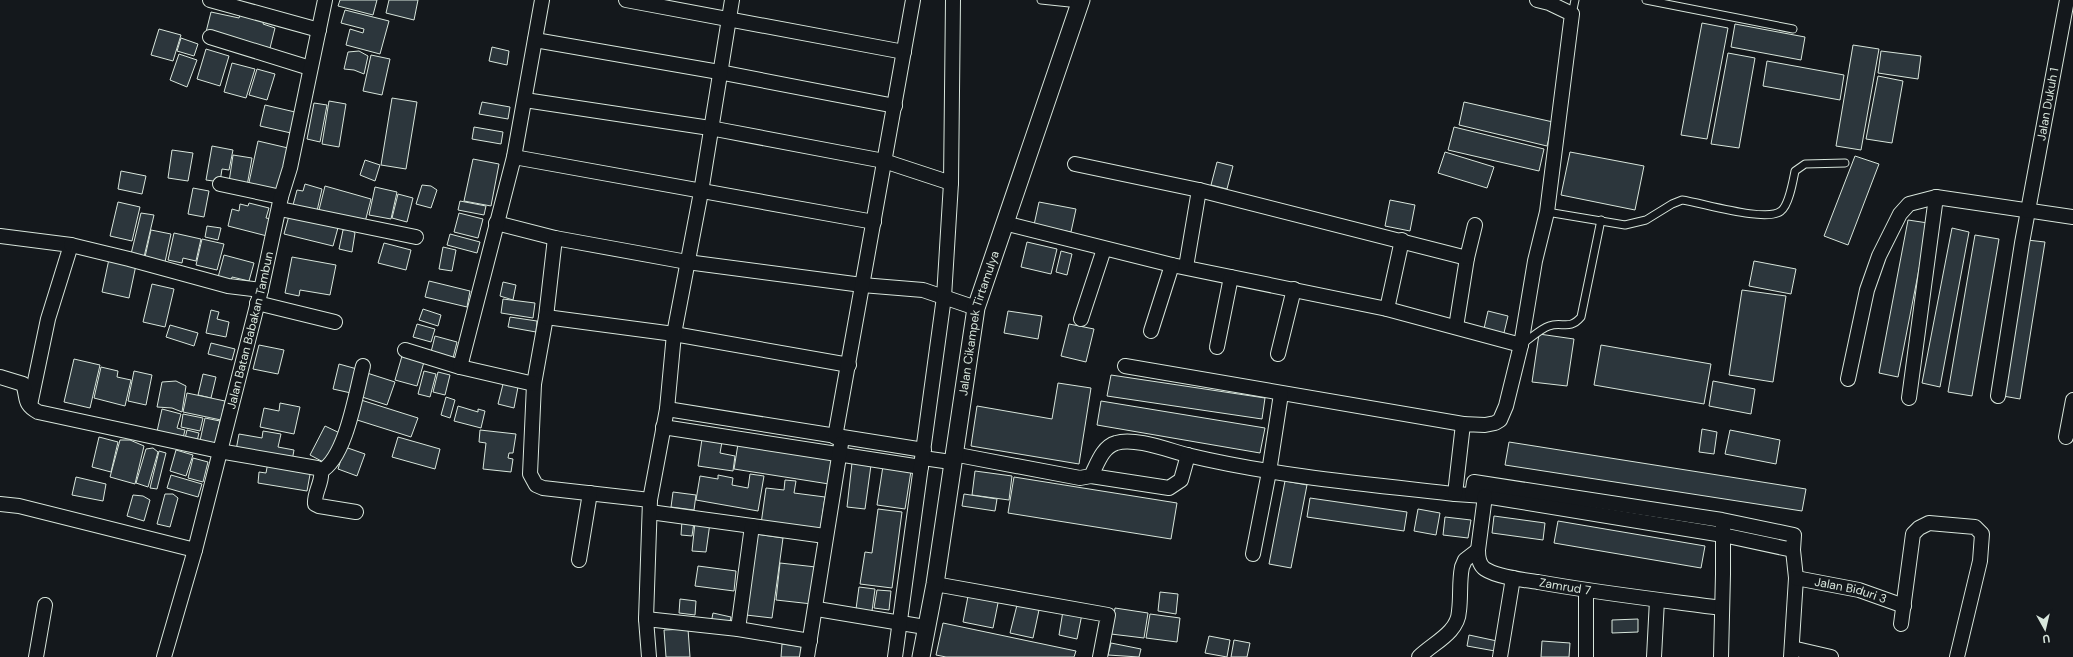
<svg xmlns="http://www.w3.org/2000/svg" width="2073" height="657" viewBox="0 0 2073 657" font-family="'DM Sans',sans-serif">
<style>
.building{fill:#2c363c;stroke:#d8e6dc}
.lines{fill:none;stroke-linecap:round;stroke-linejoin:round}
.service-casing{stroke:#d8e6dc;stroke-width:9}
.minor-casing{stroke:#d8e6dc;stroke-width:16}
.tertiary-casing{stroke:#d8e6dc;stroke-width:19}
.service{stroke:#14181c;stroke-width:7}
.minor{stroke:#14181c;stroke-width:14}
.tertiary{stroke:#14181c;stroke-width:17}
.labels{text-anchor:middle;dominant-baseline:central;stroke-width:3;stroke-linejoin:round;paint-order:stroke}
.street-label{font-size:12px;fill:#d8e6dc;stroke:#14181c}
</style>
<rect width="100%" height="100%" fill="#14181c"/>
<g class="building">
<path d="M 340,0 L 377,0 L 373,15 L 338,6 Z"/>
<path d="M 389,0 L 418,0 L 414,20 L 386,13 Z"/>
<path d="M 345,10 L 389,21 L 380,54 L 346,45 L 350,29 L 363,33 L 364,29 L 341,23 Z"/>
<path d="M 211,12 L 239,18 L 241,12 L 265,18 L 263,24 L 275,28 L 270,48 L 206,32 Z"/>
<path d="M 1702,23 L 1728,28 L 1707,139 L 1681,135 Z"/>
<path d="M 1735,24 L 1805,37 L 1801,60 L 1731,47 Z"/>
<path d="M 159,29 L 181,35 L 173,61 L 151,55 Z"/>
<path d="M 181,38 L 198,44 L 194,56 L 177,51 Z"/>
<path d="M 1853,45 L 1879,49 L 1861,150 L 1836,146 Z"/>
<path d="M 492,47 L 509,51 L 507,65 L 489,61 Z"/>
<path d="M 206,49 L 229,56 L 220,86 L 197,79 Z"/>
<path d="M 359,51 L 368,56 L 364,74 L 354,70 L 344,69 L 348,52 Z"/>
<path d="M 1881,51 L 1921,56 L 1918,79 L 1878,73 Z"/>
<path d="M 1728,53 L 1755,58 L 1739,148 L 1711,144 Z"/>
<path d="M 179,54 L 197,60 L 187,87 L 170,80 Z"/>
<path d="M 371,55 L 390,59 L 382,95 L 363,91 Z"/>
<path d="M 1767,61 L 1844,75 L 1840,100 L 1763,86 Z"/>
<path d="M 232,63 L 255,69 L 246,98 L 224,92 Z"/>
<path d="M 257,69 L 275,74 L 267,100 L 249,95 Z"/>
<path d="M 1878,76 L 1903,81 L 1892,143 L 1866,139 Z"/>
<path d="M 392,98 L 417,102 L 406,169 L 381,165 Z"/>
<path d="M 329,101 L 346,104 L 339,147 L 322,144 Z"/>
<path d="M 482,102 L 510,107 L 508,119 L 479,114 Z"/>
<path d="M 1464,102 L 1553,122 L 1547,146 L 1459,125 Z"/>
<path d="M 314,103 L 327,105 L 320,142 L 307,139 Z"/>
<path d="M 265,105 L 295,112 L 291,133 L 260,126 Z"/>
<path d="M 474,127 L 503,132 L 501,144 L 472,139 Z"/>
<path d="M 1454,127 L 1544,149 L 1539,171 L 1448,150 Z"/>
<path d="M 258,141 L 288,148 L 277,194 L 248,187 Z"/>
<path d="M 212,146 L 233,150 L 229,170 L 222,169 L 220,182 L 206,180 Z"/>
<path d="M 172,150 L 193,153 L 188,181 L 168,178 Z"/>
<path d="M 1445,152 L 1494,167 L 1487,188 L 1438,173 Z"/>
<path d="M 1570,152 L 1644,166 L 1635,210 L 1561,195 Z"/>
<path d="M 233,155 L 252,158 L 247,186 L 229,182 Z"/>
<path d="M 1855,156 L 1879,164 L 1848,245 L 1824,236 Z"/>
<path d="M 473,159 L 499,164 L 491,206 L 464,201 Z"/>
<path d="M 365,160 L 380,165 L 375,181 L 360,175 Z"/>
<path d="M 1217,162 L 1233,166 L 1227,189 L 1211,185 Z"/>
<path d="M 121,171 L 146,176 L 142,194 L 118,189 Z"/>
<path d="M 305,184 L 322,189 L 317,211 L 293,205 L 297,190 L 303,191 Z"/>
<path d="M 422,185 L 431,186 L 437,190 L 431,208 L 416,204 Z"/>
<path d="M 325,186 L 371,199 L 365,222 L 319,210 Z"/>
<path d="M 375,187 L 397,192 L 391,219 L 369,215 Z"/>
<path d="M 193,188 L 209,191 L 204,217 L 188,214 Z"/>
<path d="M 398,194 L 413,198 L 407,222 L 392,218 Z"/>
<path d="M 1390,200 L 1415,205 L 1410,231 L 1385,226 Z"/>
<path d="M 460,201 L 486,206 L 484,215 L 458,210 Z"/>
<path d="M 118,202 L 140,207 L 132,241 L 110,236 Z"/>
<path d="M 1039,202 L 1076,209 L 1071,232 L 1034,225 Z"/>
<path d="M 249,203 L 269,208 L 266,218 L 271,219 L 267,236 L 228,226 L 232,209 L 239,211 L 240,204 L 248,206 Z"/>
<path d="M 290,212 L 339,224 L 333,246 L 284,234 Z"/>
<path d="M 141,213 L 154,215 L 144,257 L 131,254 Z"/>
<path d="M 459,213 L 483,219 L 478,238 L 454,232 Z"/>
<path d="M 1908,220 L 1928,223 L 1898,377 L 1879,373 Z"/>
<path d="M 207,226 L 221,228 L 218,240 L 205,237 Z"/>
<path d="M 1952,228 L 1969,232 L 1940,387 L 1922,383 Z"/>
<path d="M 350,229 L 355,233 L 352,252 L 339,249 L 343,230 Z"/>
<path d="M 151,230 L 171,234 L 165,262 L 145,257 Z"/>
<path d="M 174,233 L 201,239 L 196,261 L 183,258 L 182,263 L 168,260 Z"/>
<path d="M 450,234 L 480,242 L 477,253 L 447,245 Z"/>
<path d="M 1975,235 L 1999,239 L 1972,396 L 1948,392 Z"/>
<path d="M 202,239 L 224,244 L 217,270 L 196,265 Z"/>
<path d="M 2027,240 L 2045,242 L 2020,399 L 2003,396 Z"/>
<path d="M 1027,242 L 1057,249 L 1051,274 L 1021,267 Z"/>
<path d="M 384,243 L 411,250 L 406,270 L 378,263 Z"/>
<path d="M 443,247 L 456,250 L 452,271 L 439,269 Z"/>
<path d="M 1061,251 L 1072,254 L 1067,275 L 1056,272 Z"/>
<path d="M 224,255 L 254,263 L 249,281 L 232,277 L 230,285 L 217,281 Z"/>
<path d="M 292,257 L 336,265 L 330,295 L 300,290 L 299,296 L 285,293 Z"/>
<path d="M 109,259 L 136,265 L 129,298 L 102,292 Z"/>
<path d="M 1754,261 L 1796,269 L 1791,294 L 1749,286 Z"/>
<path d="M 429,281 L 470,291 L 467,307 L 425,297 Z"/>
<path d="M 503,282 L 516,285 L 513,300 L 500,296 Z"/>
<path d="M 152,284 L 174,289 L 165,327 L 143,322 Z"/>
<path d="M 1742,290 L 1786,296 L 1773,382 L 1729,375 Z"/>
<path d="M 503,299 L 535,303 L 533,318 L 501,313 Z"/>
<path d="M 423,309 L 441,315 L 438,326 L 419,320 Z"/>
<path d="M 211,310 L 219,312 L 217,319 L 229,322 L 226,337 L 206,333 Z"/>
<path d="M 1008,311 L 1042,316 L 1038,339 L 1004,333 Z"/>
<path d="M 1488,311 L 1508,316 L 1503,337 L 1483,333 Z"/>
<path d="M 510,317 L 537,321 L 536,332 L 508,327 Z"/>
<path d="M 417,324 L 435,329 L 431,342 L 413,337 Z"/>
<path d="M 1069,324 L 1094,329 L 1086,362 L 1061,356 Z"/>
<path d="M 170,325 L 198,333 L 194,346 L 166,337 Z"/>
<path d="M 1539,334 L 1574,339 L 1567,386 L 1532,382 Z"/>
<path d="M 435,336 L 457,342 L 452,362 L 430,356 Z"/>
<path d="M 211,343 L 235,349 L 232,360 L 208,354 Z"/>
<path d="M 259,345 L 284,350 L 278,374 L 253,369 Z"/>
<path d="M 1601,345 L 1711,364 L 1704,404 L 1594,385 Z"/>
<path d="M 402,356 L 424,362 L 417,386 L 395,380 Z"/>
<path d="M 74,359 L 100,365 L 90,408 L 64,402 Z"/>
<path d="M 339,364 L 357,369 L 351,393 L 333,389 Z"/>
<path d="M 101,367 L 118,371 L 117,377 L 131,380 L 125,406 L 94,398 Z"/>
<path d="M 134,371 L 152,375 L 146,405 L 128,401 Z"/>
<path d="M 424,371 L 436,374 L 430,397 L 418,394 Z"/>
<path d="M 438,372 L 450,375 L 445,395 L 433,392 Z"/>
<path d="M 367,373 L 395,382 L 387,405 L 359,396 Z"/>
<path d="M 203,374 L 216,377 L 211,398 L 198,395 Z"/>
<path d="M 1111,375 L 1265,398 L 1262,419 L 1107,396 Z"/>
<path d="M 176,381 L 186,386 L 182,412 L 172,408 L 157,407 L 162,382 Z"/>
<path d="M 1713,381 L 1755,389 L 1751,414 L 1709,406 Z"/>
<path d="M 1058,383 L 1091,388 L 1079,464 L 971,446 L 977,406 L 1052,419 Z"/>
<path d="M 503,384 L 518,387 L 514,408 L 498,404 Z"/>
<path d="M 187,393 L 225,401 L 221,420 L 183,412 Z"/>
<path d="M 446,397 L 455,400 L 450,418 L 441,415 Z"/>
<path d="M 361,400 L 418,418 L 411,437 L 354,419 Z"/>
<path d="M 1101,401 L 1265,428 L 1260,453 L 1097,425 Z"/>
<path d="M 280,403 L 300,407 L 294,434 L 260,427 L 264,408 L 279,411 Z"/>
<path d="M 458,406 L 478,412 L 478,409 L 485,411 L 481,428 L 454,421 Z"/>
<path d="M 162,409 L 181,414 L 177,428 L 185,430 L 182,442 L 156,436 Z"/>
<path d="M 183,414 L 203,418 L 200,431 L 181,427 Z"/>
<path d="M 205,418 L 220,421 L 214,449 L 199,445 Z"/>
<path d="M 325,426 L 344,435 L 329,465 L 310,455 Z"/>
<path d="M 1702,429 L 1717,432 L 1714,454 L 1699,452 Z"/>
<path d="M 187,430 L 199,433 L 196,445 L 184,443 Z"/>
<path d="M 480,430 L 516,434 L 513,453 L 509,453 L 508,458 L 513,459 L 511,472 L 483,469 L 486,443 L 479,442 Z"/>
<path d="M 1730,430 L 1780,440 L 1776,464 L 1725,454 Z"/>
<path d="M 263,431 L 281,434 L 278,447 L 294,450 L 292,461 L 236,450 L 239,434 L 262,438 Z"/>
<path d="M 99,437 L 118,442 L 111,472 L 92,467 Z"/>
<path d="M 398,437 L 440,449 L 435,469 L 392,457 Z"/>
<path d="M 702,439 L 722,442 L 720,453 L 735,456 L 733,471 L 698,466 Z"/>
<path d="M 120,440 L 130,440 L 144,446 L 135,484 L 110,477 Z"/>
<path d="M 1509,442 L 1806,489 L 1802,511 L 1505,465 Z"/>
<path d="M 738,444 L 834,459 L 829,484 L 734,469 Z"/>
<path d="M 345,447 L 365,454 L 357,476 L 338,469 Z"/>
<path d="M 153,448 L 158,452 L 148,487 L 136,483 L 146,449 Z"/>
<path d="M 176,450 L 193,455 L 186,476 L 170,471 Z"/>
<path d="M 159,451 L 166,453 L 157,489 L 150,488 Z"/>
<path d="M 193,458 L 208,462 L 203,482 L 188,478 Z"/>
<path d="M 268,462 L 311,469 L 307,491 L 258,483 L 259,472 L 266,473 Z"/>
<path d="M 852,463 L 871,465 L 865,509 L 847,507 Z"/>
<path d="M 883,466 L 911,471 L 905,509 L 877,505 Z"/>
<path d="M 975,471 L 1012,476 L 1009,500 L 972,495 Z"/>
<path d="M 750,474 L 764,476 L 758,511 L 696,500 L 700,476 L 718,479 L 718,475 L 733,478 L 732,485 L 748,488 Z"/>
<path d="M 171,475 L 202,484 L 198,497 L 167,488 Z"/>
<path d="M 76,477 L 106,484 L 103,501 L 72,495 Z"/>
<path d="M 1014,477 L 1177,503 L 1171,539 L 1008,513 Z"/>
<path d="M 785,480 L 796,481 L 794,493 L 825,497 L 820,532 L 761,524 L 766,488 L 784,490 Z"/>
<path d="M 1285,481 L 1307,485 L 1291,568 L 1269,564 Z"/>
<path d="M 673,492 L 696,495 L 694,510 L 671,507 Z"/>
<path d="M 165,494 L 173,494 L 178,498 L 170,527 L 157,524 Z"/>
<path d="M 964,494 L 997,499 L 995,511 L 962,506 Z"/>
<path d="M 133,495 L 143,496 L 150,500 L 144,521 L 127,516 Z"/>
<path d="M 1310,498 L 1407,512 L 1404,531 L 1307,517 Z"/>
<path d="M 878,509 L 902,512 L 892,588 L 860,584 L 865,552 L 872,553 Z"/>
<path d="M 1418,509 L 1440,513 L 1436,535 L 1414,531 Z"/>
<path d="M 1494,516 L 1545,523 L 1543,540 L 1492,533 Z"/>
<path d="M 1445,517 L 1471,520 L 1468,538 L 1443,535 Z"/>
<path d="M 682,521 L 694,522 L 692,536 L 681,535 Z"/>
<path d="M 1558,521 L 1705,546 L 1701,568 L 1554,543 Z"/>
<path d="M 695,522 L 710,523 L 706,552 L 692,551 Z"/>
<path d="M 756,534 L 783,538 L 772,618 L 746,615 Z"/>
<path d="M 780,563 L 816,567 L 812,604 L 776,600 Z"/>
<path d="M 698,566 L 736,571 L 734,591 L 695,586 Z"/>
<path d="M 859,587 L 875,589 L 872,611 L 856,609 Z"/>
<path d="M 877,590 L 891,591 L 889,610 L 874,608 Z"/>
<path d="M 969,591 L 999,598 L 993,628 L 963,622 Z"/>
<path d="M 1160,592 L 1178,594 L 1176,614 L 1158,611 Z"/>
<path d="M 680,599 L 696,601 L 695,615 L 679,613 Z"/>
<path d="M 1017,605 L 1039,610 L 1033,638 L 1010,633 Z"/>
<path d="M 1115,608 L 1148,613 L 1144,638 L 1111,634 Z"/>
<path d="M 1063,611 L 1082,614 L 1077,639 L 1059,635 Z"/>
<path d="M 713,613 L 731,617 L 729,626 L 711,623 Z"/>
<path d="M 1150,614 L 1180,618 L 1177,642 L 1146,638 Z"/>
<path d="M 1638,619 L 1638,632 L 1612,633 L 1612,620 Z"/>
<path d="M 943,623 L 1076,651 L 1074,657 L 946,657 L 936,655 Z"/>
<path d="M 688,629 L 690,657 L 666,657 L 664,630 Z"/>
<path d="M 1469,635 L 1497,641 L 1495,651 L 1467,646 Z"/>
<path d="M 1209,636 L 1230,640 L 1227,657 L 1205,653 Z"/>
<path d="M 1234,640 L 1250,643 L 1247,657 L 1231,657 Z"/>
<path d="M 1542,641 L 1570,643 L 1569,657 L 1541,657 Z"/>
<path d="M 1111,643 L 1141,649 L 1139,657 L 1108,655 Z"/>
<path d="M 782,644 L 806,647 L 805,657 L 781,657 Z"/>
</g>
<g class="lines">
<g class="service-casing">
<g id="service">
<path d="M 1041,0 L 1079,4"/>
<path d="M 1646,0 L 1793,29"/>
<path d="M 1572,14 L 1575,0"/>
<path d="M 1547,212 L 1625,225 L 1646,220 L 1672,204 L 1682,200 C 1703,203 1767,223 1781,211 C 1789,205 1793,181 1795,171 L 1805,164 L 1845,163"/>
<path d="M 1522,344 C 1530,339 1540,329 1549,326 C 1562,321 1569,331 1581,317 L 1601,220"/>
</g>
</g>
<g class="minor-casing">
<g id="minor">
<path d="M 210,0 L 319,30"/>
<path d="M 626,0 L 904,52"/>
<path d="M 210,37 L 310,68"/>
<path d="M 535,40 L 719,72 L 895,106"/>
<path d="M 525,100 L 710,128 L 884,161 L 951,183"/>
<path d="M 514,157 L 874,222"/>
<path d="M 1075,164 L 1199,190 L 1467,258 L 1456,327"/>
<path d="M 220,184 L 281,197"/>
<path d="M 280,209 L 416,237"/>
<path d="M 496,223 L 555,238 L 687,262 L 862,285 L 923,290 L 976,308"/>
<path d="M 1004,223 L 1172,265 L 1387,309 L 1521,345"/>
<path d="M 0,236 L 71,245 L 48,319 L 30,405"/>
<path d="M 555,238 L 546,317 L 534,384 L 530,474 L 536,485 L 543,488 L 650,500"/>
<path d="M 71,245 L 129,259 L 228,286 L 261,290"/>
<path d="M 1467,258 L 1475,225"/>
<path d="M 1186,267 L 1199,190"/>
<path d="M 257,303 L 335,322"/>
<path d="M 1387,309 L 1402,240"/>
<path d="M 546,317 L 674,334 L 849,365"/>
<path d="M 1081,319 L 1104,249"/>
<path d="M 1151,331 L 1172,265"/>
<path d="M 1217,347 L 1231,277"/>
<path d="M 405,350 L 460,367 L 534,384"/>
<path d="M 1278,354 L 1294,289"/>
<path d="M 1125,366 L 1463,424"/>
<path d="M 460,367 L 514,157 L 542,0"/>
<path d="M 0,377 L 23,384 C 28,398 23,404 38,412 L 219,451 L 317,468 L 321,471 C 323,482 314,492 315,504 L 319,506 L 356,512"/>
<path d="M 1848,379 L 1867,290 L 1879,256 L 1900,214 L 1909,204 L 1936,197"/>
<path id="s1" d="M 1998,396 L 2022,243 L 2067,0"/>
<path d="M 1909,398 L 1936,197 L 2073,217"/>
<path d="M 667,409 L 924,450"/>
<path d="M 663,427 L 921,467"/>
<path d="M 835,437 L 913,0"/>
<path d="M 2066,437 L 2073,400"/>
<path d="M 953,454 L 1080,478 L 1091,476 C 1097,465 1102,447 1116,443 C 1134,437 1168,450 1187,455 C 1275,476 1365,484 1455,494 L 1485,496 L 1723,535 L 1793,550"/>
<path d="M 923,458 L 951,462"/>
<path d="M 321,471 C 346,458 356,392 363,366"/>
<path d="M 1091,476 L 1169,488 L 1181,480 L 1188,455"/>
<path d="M 1455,494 L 1463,424 L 1485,425 L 1495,423 L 1500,420 L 1506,406 L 1521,345 L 1535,261 L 1547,212 L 1572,14 L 1549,3 L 1537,0"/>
<path d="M 1472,495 L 1474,482 L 1722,520 L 1794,535 L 1793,550 L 1796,578 L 1791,657"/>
<path id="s2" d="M 1485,496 L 1478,550 C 1478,558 1479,565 1485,569 C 1497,577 1524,580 1538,582 C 1599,593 1661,600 1722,608"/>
<path d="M 0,504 L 19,506 L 195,550"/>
<path d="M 650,512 L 825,536"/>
<path d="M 1253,554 L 1269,472 L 1281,394"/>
<path d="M 579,560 L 590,493"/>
<path id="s3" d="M 1796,578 L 1859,590 L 1904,606"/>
<path d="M 935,584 L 1108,615 L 1100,657"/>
<path d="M 817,609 L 925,627"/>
<path d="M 646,619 L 738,629 L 810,641"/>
<path d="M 1901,624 L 1913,534 L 1919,528 L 1929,523 L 1975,527 L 1982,534 L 1980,561 L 1957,657"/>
<path d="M 738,629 L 752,526"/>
<path d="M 1792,648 L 1831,657"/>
<path d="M 36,657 L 45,605"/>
<path id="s4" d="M 164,657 L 195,550 L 261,290 L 281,197 L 290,168 L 325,0"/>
<path d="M 649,657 L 646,619 L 650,500 L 667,409 L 674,334 L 701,192 L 732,0"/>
<path d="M 807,657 L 841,444"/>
<path d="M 895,657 L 944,297 L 951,183 L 953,0"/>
<path d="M 1419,657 C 1433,643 1458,633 1459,611 C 1461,596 1459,582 1462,567 L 1465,560 L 1478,550"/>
<path d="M 1500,657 L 1513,578"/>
<path d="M 1586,657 L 1586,591"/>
<path d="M 1654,657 L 1657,600"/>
<path d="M 1721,657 L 1723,574 L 1723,525"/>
</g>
</g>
<g class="tertiary-casing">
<g id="tertiary">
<path id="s5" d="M 921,657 L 935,584 L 976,308 L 1081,0"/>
</g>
</g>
<use href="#service" class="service"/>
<use href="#minor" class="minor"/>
<use href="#tertiary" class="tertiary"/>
</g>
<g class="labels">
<g class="street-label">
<text stroke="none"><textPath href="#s1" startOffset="296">Jalan Dukuh 1</textPath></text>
<text stroke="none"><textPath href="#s5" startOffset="339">Jalan Cikampek Tirtamulya</textPath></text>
<text stroke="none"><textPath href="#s4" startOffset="338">Jalan Batan Babakan Tambun</textPath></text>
<text stroke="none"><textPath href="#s2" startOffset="158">Zamrud 7</textPath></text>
<text stroke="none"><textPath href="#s3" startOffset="56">Jalan Biduri 3</textPath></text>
</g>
</g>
<g transform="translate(2045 629) rotate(172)" stroke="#14181c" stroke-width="3" paint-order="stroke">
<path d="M0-3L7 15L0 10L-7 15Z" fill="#d8e6dc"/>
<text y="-6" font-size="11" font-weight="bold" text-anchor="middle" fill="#d8e6dc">U</text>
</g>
</svg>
